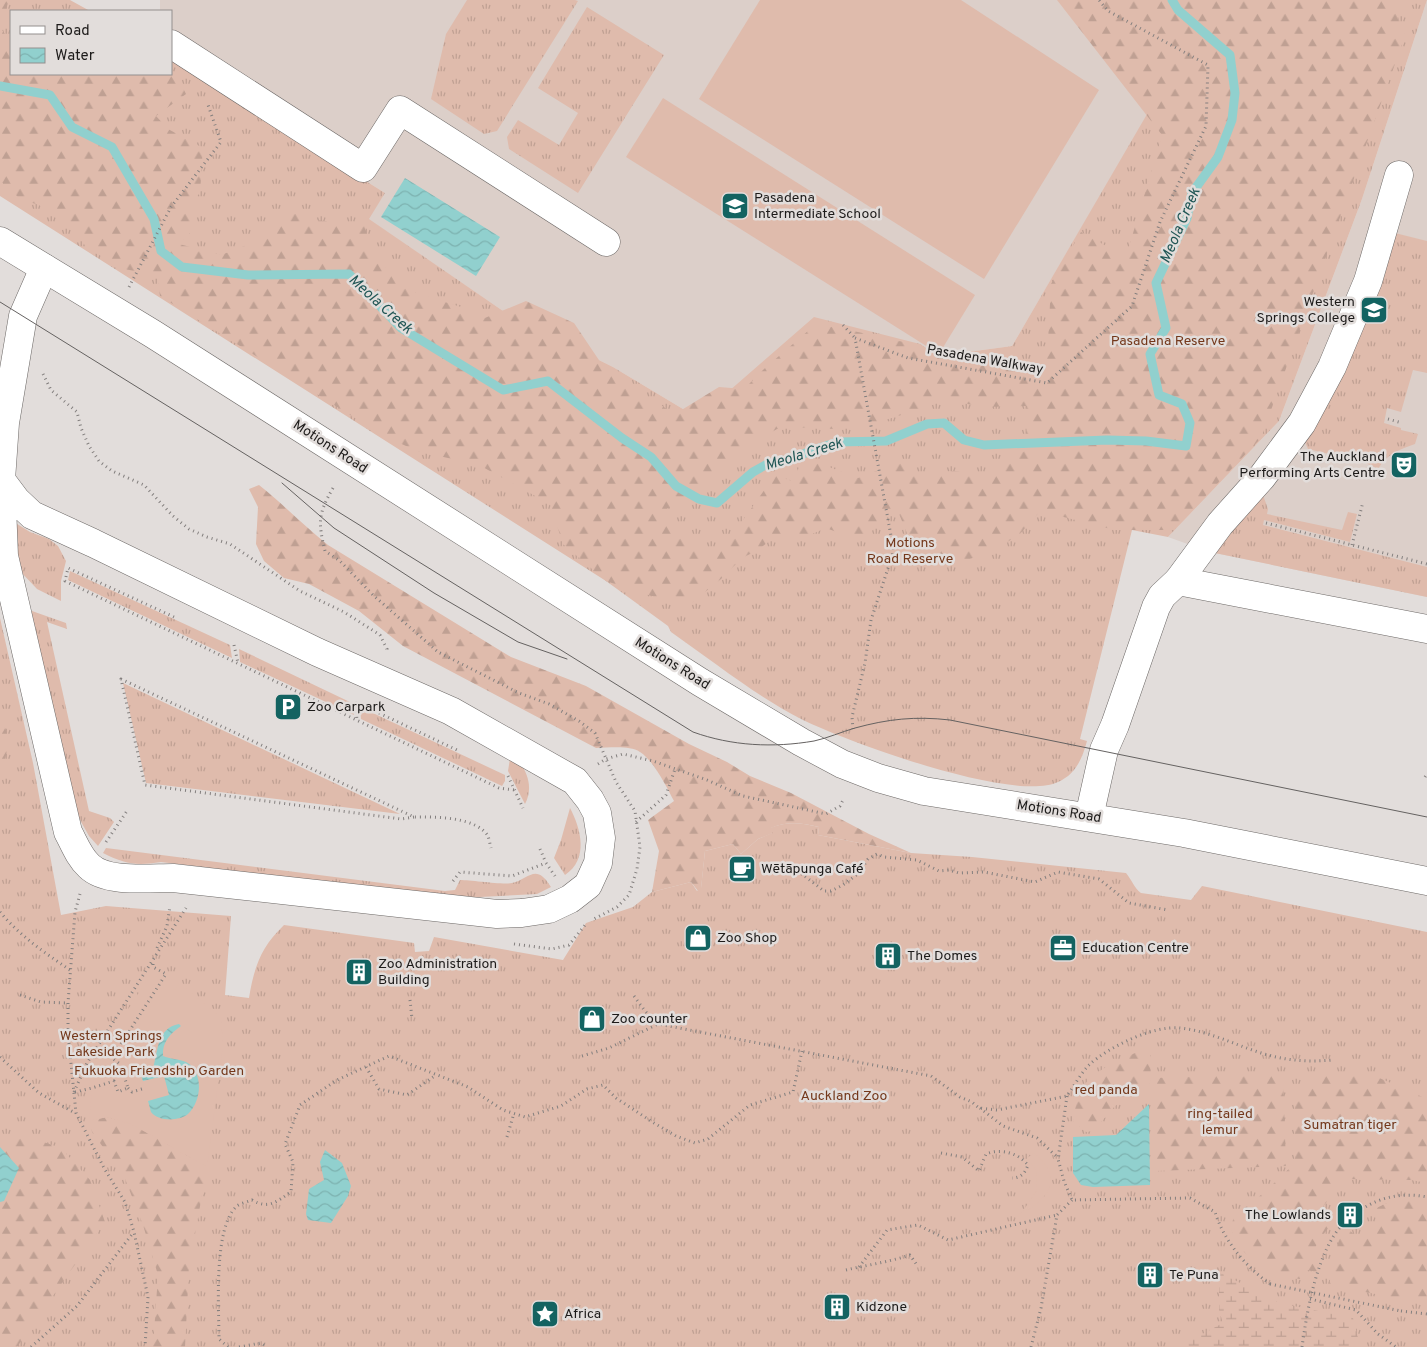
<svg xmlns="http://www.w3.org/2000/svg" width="1427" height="1347" viewBox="0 0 1427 1347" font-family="Overpass,sans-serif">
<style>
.built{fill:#dccfc9}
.grass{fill:url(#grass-tufts)}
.forest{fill:url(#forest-firs);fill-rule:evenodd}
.wetland{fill:url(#wetland-marsh)}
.garden{fill:#dfbbac}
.water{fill:url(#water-waves)}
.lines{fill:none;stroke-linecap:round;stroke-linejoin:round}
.stream{stroke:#91d0ce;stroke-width:9}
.minor-casing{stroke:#6c6866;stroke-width:29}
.major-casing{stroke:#6c6866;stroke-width:29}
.path{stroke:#837f7e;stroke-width:3;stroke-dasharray:1 4;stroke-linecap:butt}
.minor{stroke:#fff;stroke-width:28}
.major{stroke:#fff;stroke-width:28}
.tram{stroke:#656261;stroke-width:1}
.path-bridge{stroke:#837f7e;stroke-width:3;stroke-dasharray:1 4;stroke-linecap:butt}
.labels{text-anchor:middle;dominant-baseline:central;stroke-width:5;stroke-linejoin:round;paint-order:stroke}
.poi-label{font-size:14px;fill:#1d1b1a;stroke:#e2dddb;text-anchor:start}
.park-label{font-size:14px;fill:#74381b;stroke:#e2dddb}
.street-label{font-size:14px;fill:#1d1b1a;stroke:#e2dddb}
.water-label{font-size:15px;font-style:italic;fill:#205655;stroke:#e2dddb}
</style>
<defs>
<pattern id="grass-tufts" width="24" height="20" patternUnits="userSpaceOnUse" patternTransform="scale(1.25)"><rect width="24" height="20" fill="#dfbbac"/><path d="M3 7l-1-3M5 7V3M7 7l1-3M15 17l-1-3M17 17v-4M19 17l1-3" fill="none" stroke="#bfa093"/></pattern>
<pattern id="forest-firs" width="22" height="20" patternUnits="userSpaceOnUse" patternTransform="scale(1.25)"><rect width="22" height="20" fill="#dfbbac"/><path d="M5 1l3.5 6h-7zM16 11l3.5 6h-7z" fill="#bfa093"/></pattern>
<pattern id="wetland-marsh" width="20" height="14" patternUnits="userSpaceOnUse" patternTransform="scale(1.25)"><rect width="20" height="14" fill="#dfbbac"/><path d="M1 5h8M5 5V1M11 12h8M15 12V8" fill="none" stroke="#bfa093"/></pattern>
<pattern id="water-waves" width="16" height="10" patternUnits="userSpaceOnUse" patternTransform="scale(1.25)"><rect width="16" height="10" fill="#91d0ce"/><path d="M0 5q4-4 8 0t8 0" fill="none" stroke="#7db2b0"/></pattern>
</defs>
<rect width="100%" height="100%" fill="#e2dddb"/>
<g class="built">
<path d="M 160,0 L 1076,0 L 1165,85 L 1012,346 L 938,356 L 920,344 L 698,418 L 613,367 L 512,317 L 368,219 L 385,193 L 171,59 L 171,11 L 160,11 Z"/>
<path d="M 1427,0 L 1427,597 L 1210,552 L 1168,537 L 1279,421 L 1362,199 Z"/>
</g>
<g class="grass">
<path d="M 0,0 L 70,0 L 90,11 L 11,11 L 11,74 L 171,74 L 171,59 L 385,193 L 369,219 L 512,317 L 613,367 L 698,418 L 814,317 L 920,344 L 938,356 L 1012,346 L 1164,85 L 1076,0 L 1427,0 L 1362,199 L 1279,421 L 1168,537 L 1132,530 L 1080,739 L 1087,741 C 1082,759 1076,774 1058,782 C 1014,803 848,742 803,720 C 756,696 714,662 671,632 L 668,626 L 606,581 L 0,196 Z"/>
<path d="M 467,0 L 575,0 L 578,1 L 497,131 L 484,134 L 431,99 L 446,34 Z"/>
<path d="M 587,7 L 664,55 L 578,193 L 509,149 L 507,137 L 518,120 L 559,145 L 578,113 L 538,88 Z"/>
<path d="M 1395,233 L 1427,241 L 1427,373 L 1413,370 L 1401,412 L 1387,408 L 1384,423 L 1401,428 L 1401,430 L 1418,434 L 1415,444 C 1400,449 1387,454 1378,469 L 1364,462 L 1308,449 L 1305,442 Z"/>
<path d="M 1263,495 L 1268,509 L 1267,514 L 1342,530 L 1348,512 L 1357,514 L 1350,542 L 1264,520 L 1263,525 L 1427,567 L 1427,597 L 1210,552 Z"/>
<path d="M 14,522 L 30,532 L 49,539 L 58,546 L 66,561 L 61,581 L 61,601 L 37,589 L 19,570 Z"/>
<path d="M 70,571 L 230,645 L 232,658 L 68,580 Z"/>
<path d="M 32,611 L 66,623 L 67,629 L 47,622 L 89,811 L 110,818 L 114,822 L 98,846 L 89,836 L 75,811 L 29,613 Z"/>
<path d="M 0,618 L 33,763 L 61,915 L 106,906 L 231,916 L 225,995 L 249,998 C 254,967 261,947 284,925 L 414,943 L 415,952 L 429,951 L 434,937 L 563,960 L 586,923 L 633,907 L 652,892 L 691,882 L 697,891 L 701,888 L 705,851 L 733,844 L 741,854 L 758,839 L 772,833 L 770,828 C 789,821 800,823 819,827 L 818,835 L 911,853 L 972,857 L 1126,873 C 1132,880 1134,888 1141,893 L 1191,900 L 1202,886 L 1427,932 L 1427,1347 L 0,1347 Z"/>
<path d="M 239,649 L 352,703 L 354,715 L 240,662 Z"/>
<path d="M 123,683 L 400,814 L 146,783 Z"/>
<path d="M 360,707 L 505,775 L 505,781 L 502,786 L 361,719 Z"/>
<path d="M 511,752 C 525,766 535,785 525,804 L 508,771 Z"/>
<path d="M 570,808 C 581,829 589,859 565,875 L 554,858 L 561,840 Z"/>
<path d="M 106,848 L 445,891 L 455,890 L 460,880 C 471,880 503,885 512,883 C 529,879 536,862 551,887 L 537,894 L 460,898 L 161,862 C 136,866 125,864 103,853 Z"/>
</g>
<g class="forest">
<path d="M 0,0 L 9,0 L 0,27 L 11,43 L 11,74 L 171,74 L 171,70 L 176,74 L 186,94 L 156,116 L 168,129 L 203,148 L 200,193 L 191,202 L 197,226 L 179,244 L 221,255 L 252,243 L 275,220 L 292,212 L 314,220 L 365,225 L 369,250 L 378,263 L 389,269 L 416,293 L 461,307 L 480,320 L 526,301 L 574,323 L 607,372 L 675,414 L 719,387 L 744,389 L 764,369 L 816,324 L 849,330 L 898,341 L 920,344 L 938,356 L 992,360 L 1004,366 L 1029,368 L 1047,361 L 1051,284 L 1081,232 L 1126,257 L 1162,135 L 1057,0 L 1391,0 L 1405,36 L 1261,438 L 1173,530 L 1115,530 L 1040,511 L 1019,535 L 989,553 L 950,565 L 925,556 L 909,538 L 895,504 L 866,538 L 842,534 L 826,528 L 805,537 L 780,535 L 772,539 L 758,550 L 742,558 L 721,579 L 689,605 L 644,594 L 606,581 L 563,544 L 550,504 L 479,465 L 417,451 L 382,435 L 160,296 L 157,275 L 124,269 L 87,248 L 74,231 L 39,205 L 20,199 L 0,180 ZM 946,399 L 981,407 L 1027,406 L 1026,450 L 988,474 L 953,471 L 921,475 L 899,462 L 858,478 L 821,464 L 803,460 L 792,481 L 775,475 L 721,551 L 700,553 L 682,533 L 658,513 L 704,491 L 758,440 L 777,429 L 787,427 L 837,429 L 882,421 L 927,407 Z"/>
<path d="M 259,485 C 283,504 304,526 328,545 L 511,657 L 586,686 L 689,744 L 727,762 L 750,776 L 791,793 L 869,834 L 911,853 L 818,835 L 819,827 C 801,823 788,821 771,828 L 773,833 L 758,839 L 741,854 L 733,844 L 705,851 L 701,889 L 698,891 L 691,882 L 652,892 L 659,851 L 648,820 L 674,801 C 666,786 654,761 640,752 C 629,745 609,748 596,748 L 403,646 L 359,611 L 309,584 L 284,578 L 264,561 L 256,544 L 258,507 L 249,489 Z"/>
<path d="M 0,712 L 9,740 L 3,770 L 0,763 Z"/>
<path d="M 1143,1049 L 1150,1051 L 1151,1083 L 1115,1106 L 1093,1131 L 1086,1132 L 1073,1121 C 1075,1109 1077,1097 1083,1087 C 1094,1069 1124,1059 1143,1049 Z"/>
<path d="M 1347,1071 L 1368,1073 L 1427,1099 L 1427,1183 L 1411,1180 L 1347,1179 L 1324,1205 L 1324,1221 L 1335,1220 L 1321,1237 L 1309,1259 L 1333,1265 L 1339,1239 L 1347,1228 L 1360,1240 L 1376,1222 L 1375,1209 C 1394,1198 1406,1199 1427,1203 L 1427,1304 L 1329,1285 L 1331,1275 L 1302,1269 L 1300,1279 C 1292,1278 1284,1277 1277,1274 C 1258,1266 1220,1240 1235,1216 C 1238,1211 1245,1208 1250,1204 C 1266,1192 1280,1177 1295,1163 L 1295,1099 L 1299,1087 L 1334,1073 Z"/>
<path d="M 1283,1074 L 1286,1166 L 1156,1171 L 1153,1078 Z"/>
<path d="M 107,1117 L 132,1124 L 207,1167 L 189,1268 L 185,1347 L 153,1347 L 158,1275 L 143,1225 L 124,1176 L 92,1132 L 89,1121 Z"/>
<path d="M 17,1133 L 61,1148 L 90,1180 L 105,1222 L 17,1347 L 0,1347 L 0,1202 L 4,1201 L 0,1146 Z"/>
</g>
<path class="wetland" d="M 1219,1272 L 1279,1303 L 1353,1318 L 1358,1338 L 1364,1347 L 1178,1347 L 1223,1323 L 1219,1310 Z"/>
<g class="garden">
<path d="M 760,0 L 961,0 L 1099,90 L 984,279 L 699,99 Z"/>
<path d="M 663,98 L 975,295 L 939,354 L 626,157 Z"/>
<path d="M 151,974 L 175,990 L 179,983 L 221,1018 L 223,1045 L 207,1167 L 131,1124 L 107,1117 L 89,1121 L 92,1088 L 88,1071 Z"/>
<path d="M 1034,1153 C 1069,1182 1043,1202 1014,1219 L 1023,1211 L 1037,1190 L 1036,1170 L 1027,1158 Z"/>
</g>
<g class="water">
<path d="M 405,178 L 500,237 L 476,276 L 381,217 Z"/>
<path d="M 179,1024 L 181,1026 C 170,1034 162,1042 163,1056 C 170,1059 179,1059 186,1062 C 204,1072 202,1101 188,1114 C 180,1121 158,1122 151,1112 C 150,1109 149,1104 148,1101 L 169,1095 L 164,1076 L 143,1081 L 141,1075 L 153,1069 C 158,1051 157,1028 179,1024 Z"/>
<path d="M 1149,1104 L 1150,1185 L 1093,1187 L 1081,1185 L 1073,1173 L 1073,1137 L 1116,1135 Z"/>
<path d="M 0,1147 L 19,1168 L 4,1201 L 0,1202 Z"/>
<path d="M 325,1150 L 342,1163 L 351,1186 L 348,1196 L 331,1223 L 308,1220 L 306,1214 L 309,1189 L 324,1180 L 320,1162 Z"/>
</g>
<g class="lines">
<path class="stream" d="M 0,86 L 50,95 L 72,127 L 112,147 L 154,219 L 161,251 L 182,267 L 248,275 L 349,274 L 401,328 L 503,390 L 548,381 L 622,438 L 651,457 L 676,486 L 699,499 L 717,503 L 753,472 L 769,463 L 790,460 L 810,451 L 838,442 L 886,441 L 927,424 L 944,423 L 964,440 L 984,445 L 1107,440 L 1146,441 L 1186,446 L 1190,423 L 1182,404 L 1159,395 L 1150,354 L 1166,328 L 1156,283 L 1187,218 L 1192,193 L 1218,157 L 1232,120 L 1235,93 L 1230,55 L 1178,10 L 1172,0"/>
<g class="minor-casing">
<g id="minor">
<path d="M 171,44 L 363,168 L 400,110 L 606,242"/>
<path d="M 1,480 L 16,500 L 32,515 L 93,543 L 317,652 L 451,711 L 575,781 L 590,800 L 597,813 L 601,838 L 598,863 L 588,885 L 570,899 L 549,909 L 522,913 L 497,914 L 173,878 C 149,878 106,883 89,866 C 79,857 74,843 68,832 L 4,556 L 1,480 L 5,423 L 23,316 L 44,268"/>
<path d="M 1178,581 L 1220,524 L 1262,477 L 1302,423 L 1332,367 L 1368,281 L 1399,175"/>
<path d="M 1089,817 L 1104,750 L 1115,725 L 1156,607 L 1162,596 L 1178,581 L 1427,629"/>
</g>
</g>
<g class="major-casing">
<path id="major" d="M 0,241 L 153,334 L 700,682 L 801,742 L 842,764 L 878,778 L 924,791 L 1184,833 L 1427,881"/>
</g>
<g class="path">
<path d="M 129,287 L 171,207 L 221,142 L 207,102"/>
<path d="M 843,325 L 855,338"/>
<path d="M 43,374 L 51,390 L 77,412 L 81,428 L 89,446 L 99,461 L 112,471 L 144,485 L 173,516 L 189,529 L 207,537 L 230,544 L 300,591 L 344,612 L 380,635 L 387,649 L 386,652"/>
<path d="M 1388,419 L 1402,423"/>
<path d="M 333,488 C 318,514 318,522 325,551 L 340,561 L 373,595 L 438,652 L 519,693 L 549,704 L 579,721 L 595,733 L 616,782 L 635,811 L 640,847 L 637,869 L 629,895 L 617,907 L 592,920"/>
<path d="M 1266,523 L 1427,564"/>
<path d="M 1352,545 L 1363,502"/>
<path d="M 174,617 L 68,568 L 65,581 L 499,788 L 514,790"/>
<path d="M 234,645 L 238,663"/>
<path d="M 355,702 L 357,720"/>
<path d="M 379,713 L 457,750"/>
<path d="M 853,729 L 852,717 L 865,663 L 871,620 L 893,553 L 893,547 L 855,338 L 908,358 L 1047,383 L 1132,306 L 1160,222 L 1206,126 L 1208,65 L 1108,11 L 1099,0"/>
<path d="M 598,764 L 606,759 L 623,754 L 653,761 L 707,780 L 743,796 L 826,814 L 840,806 L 844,798"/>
<path d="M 508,776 L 523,808"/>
<path d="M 1425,777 L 1427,774"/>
<path d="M 414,817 L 401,819 L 145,785 L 121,679 L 414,817 C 434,817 475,816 488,836 C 489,839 490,844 491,848"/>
<path d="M 636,822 L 666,795 L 675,769"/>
<path d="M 106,842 L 127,811"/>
<path d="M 540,849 L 546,863"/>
<path d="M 781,872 L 802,874 L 824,891 L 831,891 L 843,885 L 859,873 L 868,859 L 877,854 L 884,857 L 917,860 L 939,871 L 949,870 L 959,873 L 984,872 L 1035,882 L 1058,872 L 1099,879 L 1129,903 L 1168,910"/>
<path d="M 453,881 L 460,872 L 512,876 L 546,863 L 555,876"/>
<path d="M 80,894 L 75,912 L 68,1003 L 68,1034 L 76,1113 L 104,1168 L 125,1202 L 134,1232 L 148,1297 L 145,1347"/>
<path d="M 0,912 C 20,936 45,953 70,970"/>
<path d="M 514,944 L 552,949 L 569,945 L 585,925"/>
<path d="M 157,948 L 167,926 L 170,906"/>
<path d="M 20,995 L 41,1002 L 68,1003"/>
<path d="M 634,996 L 645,1011 L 658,1024 L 931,1076 L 960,1097 L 972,1102 L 979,1108 L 997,1110 L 1067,1096 C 1074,1086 1081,1073 1089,1065 C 1108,1047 1154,1025 1180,1028 C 1210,1031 1239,1047 1268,1055 C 1290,1061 1310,1062 1332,1060"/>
<path d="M 410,1000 L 412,1019"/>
<path d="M 582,1056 L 609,1048 L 658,1024"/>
<path d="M 0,1057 L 39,1093 L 75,1113"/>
<path d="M 366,1067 L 379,1089 L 407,1095 L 436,1075"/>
<path d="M 128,1088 L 132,1092 L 145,1088"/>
<path d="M 74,1092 L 87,1063 L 186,908"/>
<path d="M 75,1092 L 92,1088 L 114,1081 L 118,1092 L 128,1088 L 120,1064 L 112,1058 L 166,974 L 153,967 L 153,960"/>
<path d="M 1067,1096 L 1058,1159 L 1064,1181 L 1072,1200 L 1190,1198 L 1215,1212 C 1224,1241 1246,1267 1270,1284"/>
<path d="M 980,1108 L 1003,1126 L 1037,1138 L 1058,1158"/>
<path d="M 507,1137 L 514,1113"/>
<path d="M 941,1153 L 962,1157 L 979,1171 L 986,1154 C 1001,1148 1018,1153 1028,1165 C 1025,1173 1021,1178 1012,1178"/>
<path d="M 859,1267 L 887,1230 L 918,1225 L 948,1240 L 1057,1215"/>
<path d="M 846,1270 C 867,1265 889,1262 910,1255 L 917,1265"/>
<path d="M 1310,1299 L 1356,1310 L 1378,1334 L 1396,1347"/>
<path d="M 1401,1311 L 1427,1314"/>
<path d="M 31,1347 L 77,1306 L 133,1233"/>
<path d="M 228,1347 L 219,1339 C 219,1309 213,1227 237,1206 C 241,1203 247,1202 252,1200 C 269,1210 277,1201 291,1192 L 293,1162 L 285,1144 L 300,1105 L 337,1080 L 389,1056 L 468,1087 L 503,1110 L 525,1117 L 561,1106 L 587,1089 L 603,1085 L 616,1098 L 654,1123 L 676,1136 L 695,1143 L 708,1139 L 750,1105 L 793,1092 L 802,1051"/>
<path d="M 239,1347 L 261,1343 L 267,1347"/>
<path d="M 1031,1347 L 1041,1308 L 1057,1215 L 1072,1200"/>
<path d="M 1302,1347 C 1307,1311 1317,1251 1343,1224 C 1347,1219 1353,1216 1358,1212 C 1378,1197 1402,1192 1427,1197"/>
</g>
<use href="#minor" class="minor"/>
<use href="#major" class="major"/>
<g class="tram">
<path d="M 0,302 L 693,732 C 732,746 773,748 814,741 C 828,738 841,732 855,728 C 888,719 915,716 950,720 L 1427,817"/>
<path d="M 282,483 L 334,528 L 434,593 L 518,642 L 567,659"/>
</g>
<path class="path-bridge" d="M 1270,1284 L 1401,1311"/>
</g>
<defs>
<g id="school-square" transform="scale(1.4375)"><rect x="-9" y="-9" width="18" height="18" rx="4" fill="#136361" stroke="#e2dddb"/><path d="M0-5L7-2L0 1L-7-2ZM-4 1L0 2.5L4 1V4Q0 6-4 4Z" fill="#fff"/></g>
<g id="theatre-square" transform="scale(1.4375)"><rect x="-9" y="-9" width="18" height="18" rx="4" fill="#136361" stroke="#e2dddb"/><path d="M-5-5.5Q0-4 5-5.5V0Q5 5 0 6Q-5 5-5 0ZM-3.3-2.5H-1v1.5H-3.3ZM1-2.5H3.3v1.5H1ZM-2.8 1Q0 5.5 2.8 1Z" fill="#fff"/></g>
<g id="parking-square" transform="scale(1.4375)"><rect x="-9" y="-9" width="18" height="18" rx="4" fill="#136361" stroke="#e2dddb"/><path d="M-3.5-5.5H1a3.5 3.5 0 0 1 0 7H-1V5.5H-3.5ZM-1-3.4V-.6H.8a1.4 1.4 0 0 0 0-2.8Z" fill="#fff"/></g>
<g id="cafe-square" transform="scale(1.4375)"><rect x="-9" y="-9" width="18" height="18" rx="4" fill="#136361" stroke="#e2dddb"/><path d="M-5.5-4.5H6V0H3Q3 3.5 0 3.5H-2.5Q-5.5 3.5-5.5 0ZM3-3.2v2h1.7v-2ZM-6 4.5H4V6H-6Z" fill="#fff"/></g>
<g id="shop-square" transform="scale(1.4375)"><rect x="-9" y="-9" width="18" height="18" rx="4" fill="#136361" stroke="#e2dddb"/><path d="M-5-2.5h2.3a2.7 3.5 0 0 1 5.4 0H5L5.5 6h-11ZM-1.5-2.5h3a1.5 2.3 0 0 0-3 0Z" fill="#fff"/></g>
<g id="office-square" transform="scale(1.4375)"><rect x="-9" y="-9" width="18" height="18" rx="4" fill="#136361" stroke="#e2dddb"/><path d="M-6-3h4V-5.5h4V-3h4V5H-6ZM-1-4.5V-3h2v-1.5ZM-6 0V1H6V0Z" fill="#fff"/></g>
<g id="building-square" transform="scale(1.4375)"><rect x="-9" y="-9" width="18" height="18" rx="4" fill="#136361" stroke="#e2dddb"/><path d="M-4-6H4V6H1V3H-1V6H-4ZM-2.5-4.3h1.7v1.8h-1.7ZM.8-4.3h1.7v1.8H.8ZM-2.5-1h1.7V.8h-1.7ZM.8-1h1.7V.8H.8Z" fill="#fff"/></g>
<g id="sight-square" transform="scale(1.4375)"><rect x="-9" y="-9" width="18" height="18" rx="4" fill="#136361" stroke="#e2dddb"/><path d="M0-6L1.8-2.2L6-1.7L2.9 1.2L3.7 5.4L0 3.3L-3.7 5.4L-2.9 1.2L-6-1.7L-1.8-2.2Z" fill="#fff"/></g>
</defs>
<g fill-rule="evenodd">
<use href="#school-square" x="735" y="206"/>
<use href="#school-square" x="1374" y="310"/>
<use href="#theatre-square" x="1404" y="465"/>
<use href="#parking-square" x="288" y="707"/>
<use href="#cafe-square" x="742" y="869"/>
<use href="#shop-square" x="698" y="938"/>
<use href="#office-square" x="1063" y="948"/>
<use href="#building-square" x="888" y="956"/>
<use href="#building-square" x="359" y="972"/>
<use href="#shop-square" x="592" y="1019"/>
<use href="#building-square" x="1350" y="1215"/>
<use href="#building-square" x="1150" y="1275"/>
<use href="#building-square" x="837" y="1307"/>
<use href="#sight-square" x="545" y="1314"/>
</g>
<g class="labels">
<g class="poi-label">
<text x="754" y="198">Pasadena<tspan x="754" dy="16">Intermediate School</tspan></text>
<text x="1355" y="302" text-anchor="end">Western<tspan x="1355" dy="16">Springs College</tspan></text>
<text x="1385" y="457" text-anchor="end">The Auckland<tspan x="1385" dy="16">Performing Arts Centre</tspan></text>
<text x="307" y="707">Zoo Carpark</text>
<text x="761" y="869">Wētāpunga Café</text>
<text x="717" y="938">Zoo Shop</text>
<text x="1082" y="948">Education Centre</text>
<text x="907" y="956">The Domes</text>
<text x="378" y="964">Zoo Administration<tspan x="378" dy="16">Building</tspan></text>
<text x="611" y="1019">Zoo counter</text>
<text x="1331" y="1215" text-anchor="end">The Lowlands</text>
<text x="1169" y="1275">Te Puna</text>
<text x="856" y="1307">Kidzone</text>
<text x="564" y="1314">Africa</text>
</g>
<g class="park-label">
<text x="1168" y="341">Pasadena Reserve</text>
<text x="910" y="543">Motions<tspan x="910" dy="16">Road Reserve</tspan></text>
<text x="111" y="1036">Western Springs<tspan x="111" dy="16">Lakeside Park</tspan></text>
<text x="159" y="1071">Fukuoka Friendship Garden</text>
<text x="1106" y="1090">red panda</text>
<text x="844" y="1096">Auckland Zoo</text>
<text x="1220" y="1114">ring-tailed<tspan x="1220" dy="16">lemur</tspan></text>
<text x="1350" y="1125">Sumatran tiger</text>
</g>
<g class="street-label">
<text transform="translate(985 360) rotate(10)">Pasadena Walkway</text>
<text transform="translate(330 447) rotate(33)">Motions Road</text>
<text transform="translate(672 664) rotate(32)">Motions Road</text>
<text transform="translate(1059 812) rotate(9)">Motions Road</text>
</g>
<g class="water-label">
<text transform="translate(1181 226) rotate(-67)">Meola Creek</text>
<text transform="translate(380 305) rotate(42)">Meola Creek</text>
<text transform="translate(804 455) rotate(-17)">Meola Creek</text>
</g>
</g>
<rect x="10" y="10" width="162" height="65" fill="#e2dddb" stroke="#938f8e"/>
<rect x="20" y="26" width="25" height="8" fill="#ffffff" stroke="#938f8e"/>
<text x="55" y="35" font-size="15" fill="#1d1b1a">Road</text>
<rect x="20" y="48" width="25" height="15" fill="url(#water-waves)" stroke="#938f8e"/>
<text x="55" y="60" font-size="15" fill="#1d1b1a">Water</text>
</svg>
